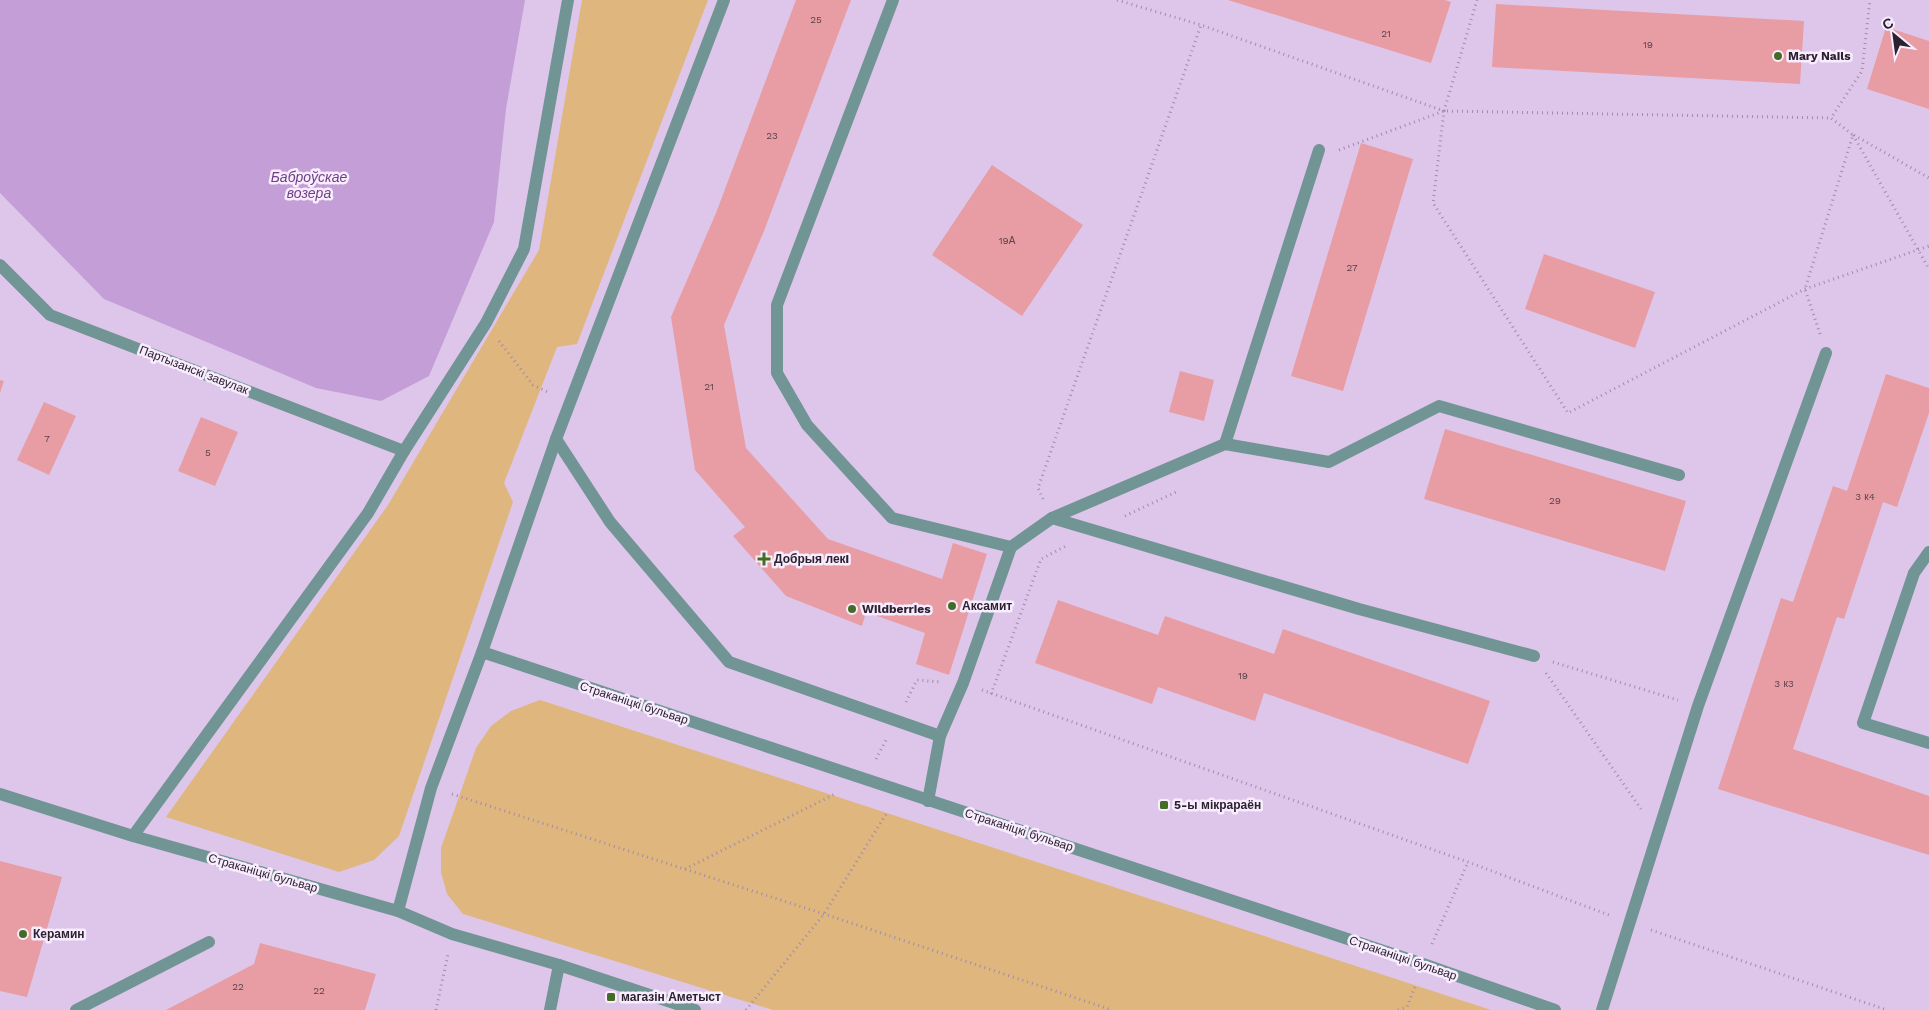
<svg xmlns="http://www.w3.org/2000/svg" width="1929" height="1010" viewBox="0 0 1929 1010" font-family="'Work Sans',sans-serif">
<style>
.green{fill:#dfb67e}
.water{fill:#c49fd7}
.building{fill:#e79da3}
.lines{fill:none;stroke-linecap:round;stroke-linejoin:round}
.path{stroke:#9f8da9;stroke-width:3;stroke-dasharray:1 4;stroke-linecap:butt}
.service{stroke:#719594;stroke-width:12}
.minor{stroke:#719594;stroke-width:12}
.tertiary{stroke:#719594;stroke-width:12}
.poi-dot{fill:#446c27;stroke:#f8ecfe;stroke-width:2}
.labels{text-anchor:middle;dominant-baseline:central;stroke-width:5;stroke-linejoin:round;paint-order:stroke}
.number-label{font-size:10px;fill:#5a414d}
.poi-label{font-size:12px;font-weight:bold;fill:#2b2230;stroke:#f8ecfe;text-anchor:start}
.street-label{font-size:12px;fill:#2b2230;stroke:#f8ecfe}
.water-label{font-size:14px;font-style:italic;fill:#6e3f84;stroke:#f8ecfe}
</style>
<rect width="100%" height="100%" fill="#dec6ea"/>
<g class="green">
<path d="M 582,0 L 708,0 L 577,344 L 557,347 L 504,483 L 513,502 L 399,836 L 374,860 L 339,872 L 166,817 L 388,505 L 539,250 Z"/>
<path d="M 540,700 L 1491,1010 L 773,1010 L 463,914 L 447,894 L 441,872 L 441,848 L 476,748 L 491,726 L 511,711 Z"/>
</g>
<path class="water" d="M 0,0 L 525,0 L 506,109 L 494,222 L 429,376 L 381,401 L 316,388 L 104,299 L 0,193 Z"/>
<g class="building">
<path d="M 796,0 L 851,0 L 764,231 L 724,325 L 746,448 L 828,539 L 942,579 L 953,543 L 987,554 L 949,675 L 916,664 L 925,633 L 866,612 L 862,626 L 786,596 L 733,536 L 745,527 L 695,470 L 671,317 L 716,213 Z"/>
<path d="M 1228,0 L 1445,0 L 1451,2 L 1431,63 Z"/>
<path d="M 1496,4 L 1804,21 L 1800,84 L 1492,67 Z"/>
<path d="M 1886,27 L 1929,41 L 1929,109 L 1867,89 Z"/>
<path d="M 1361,143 L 1413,159 L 1343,391 L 1291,376 Z"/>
<path d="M 992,165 L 1083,225 L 1022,316 L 932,255 Z"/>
<path d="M 1544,254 L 1655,292 L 1635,348 L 1525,309 Z"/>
<path d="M 1180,371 L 1214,380 L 1204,421 L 1169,412 Z"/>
<path d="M 1886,374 L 1929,388 L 1929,413 L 1897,507 L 1883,502 L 1844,619 L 1837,617 L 1793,749 L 1929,796 L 1929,855 L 1718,789 L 1781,598 L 1793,602 L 1833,486 L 1847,491 Z"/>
<path d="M 0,380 L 4,381 L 0,393 Z"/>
<path d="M 44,402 L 76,416 L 49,475 L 17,460 Z"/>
<path d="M 201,417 L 238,432 L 215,486 L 178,471 Z"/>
<path d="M 1445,429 L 1686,501 L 1665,571 L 1424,499 Z"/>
<path d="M 1058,600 L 1158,635 L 1165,616 L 1274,654 L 1283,629 L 1490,701 L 1468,764 L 1264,693 L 1255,721 L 1158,687 L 1152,704 L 1035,663 Z"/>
<path d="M 0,861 L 62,877 L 27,997 L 0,991 Z"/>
<path d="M 260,943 L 376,974 L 365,1010 L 166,1010 L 254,964 Z"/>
</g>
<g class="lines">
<g class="path">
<path d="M 1117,0 L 1201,25 L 1444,111 L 1433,203 L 1568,413 L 1805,289 L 1929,246"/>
<path d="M 1444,111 L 1477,0"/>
<path d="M 1853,135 L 1929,269"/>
<path d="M 1854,135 L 1929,178"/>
<path d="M 1339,150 L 1444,111 L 1831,118"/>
<path d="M 1820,334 L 1805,289 L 1853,135 L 1831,118 L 1862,71 L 1870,0"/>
<path d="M 499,341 L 533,385 L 550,393"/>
<path d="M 1043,499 L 1038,488 L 1201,25"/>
<path d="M 1125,516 L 1178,491"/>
<path d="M 1553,662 L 1678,700"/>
<path d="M 1546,673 L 1641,809"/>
<path d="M 982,690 L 1468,862 L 1609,915"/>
<path d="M 991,694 L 1041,559 L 1066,546"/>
<path d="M 906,702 L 917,680 L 940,682"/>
<path d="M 876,759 L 886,740"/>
<path d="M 452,794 L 824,914 L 1112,1010"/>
<path d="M 685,869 L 837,793"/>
<path d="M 1651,930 L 1887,1010"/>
<path d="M 1432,944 L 1468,862"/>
<path d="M 436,1010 L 448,954"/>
<path d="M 746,1010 L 824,914 L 888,811"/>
<path d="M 1398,1010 L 1407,1007 L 1416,984"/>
</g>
<g class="service">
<path d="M 893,0 L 777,305 L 777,373 L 807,425 L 892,518 L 1011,547"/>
<path d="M 556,439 L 610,522 L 729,662 L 940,736"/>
<path d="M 1225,444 L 1319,150"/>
<path d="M 1052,518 L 1225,444 L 1329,462 L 1439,406 L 1679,475"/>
<path d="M 1929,552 L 1914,573 L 1863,723 L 1929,743"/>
<path d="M 482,652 L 556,439 L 724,0"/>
<path d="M 928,801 L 940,736 L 963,683 L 1011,547 L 1052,518 L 1359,609 L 1534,656"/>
<path d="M 76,1010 L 209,942"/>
<path d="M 550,1010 L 559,965"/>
<path d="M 1602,1010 L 1698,706 L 1826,353"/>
</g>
<g class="minor">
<path d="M 0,265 L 50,315 L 404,451"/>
<path d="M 0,794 L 133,836 L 398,911"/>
<path d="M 133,836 L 368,513 L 404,451 L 486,323 L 524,249 L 568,0"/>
</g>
<path class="tertiary" d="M 695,1010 L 559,965 L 452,934 L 398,911 L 431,788 L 482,652 L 1423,964 L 1555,1010"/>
</g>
<g class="poi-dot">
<circle cx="1778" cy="56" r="5"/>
<path d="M761.5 551.5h5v5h5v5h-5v5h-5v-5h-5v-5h5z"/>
<circle cx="952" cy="606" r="5"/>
<circle cx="852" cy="609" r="5"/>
<rect x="1159" y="800" width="10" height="10" rx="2.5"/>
<circle cx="23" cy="934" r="5"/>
<rect x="606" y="992" width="10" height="10" rx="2.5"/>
</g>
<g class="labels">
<g class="number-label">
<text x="816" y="19">25</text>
<text x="1386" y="33">21</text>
<text x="1648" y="44">19</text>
<text x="772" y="135">23</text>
<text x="1007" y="240">19А</text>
<text x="1352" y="267">27</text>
<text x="709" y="386">21</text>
<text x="47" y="438">7</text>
<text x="208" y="452">5</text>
<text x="1865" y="496">3 к4</text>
<text x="1555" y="500">29</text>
<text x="1243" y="675">19</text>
<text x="1784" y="683">3 к3</text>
<text x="238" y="986">22</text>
<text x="319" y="990">22</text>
</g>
<g class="poi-label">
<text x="1788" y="56">Mary Nails</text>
<text x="774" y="559">Добрыя лекi</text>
<text x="962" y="606">Аксамит</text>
<text x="862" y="609">Wildberries</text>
<text x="1174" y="805">5-ы мікрараён</text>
<text x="33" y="934">Керамин</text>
<text x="621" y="997">магазін Аметыст</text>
</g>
<g class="street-label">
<text transform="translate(194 370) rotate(21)">Партызанскі завулак</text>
<text transform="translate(634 703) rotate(18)">Страканіцкі бульвар</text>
<text transform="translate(1019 830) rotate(18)">Страканіцкі бульвар</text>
<text transform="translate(263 873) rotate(16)">Страканіцкі бульвар</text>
<text transform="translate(1403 958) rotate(19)">Страканіцкі бульвар</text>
</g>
<g class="water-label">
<text x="309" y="177">Баброўскае<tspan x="309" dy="16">возера</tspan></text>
</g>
</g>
<g transform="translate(1894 35) rotate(331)" stroke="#f8ecfe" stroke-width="4" paint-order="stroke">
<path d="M0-4L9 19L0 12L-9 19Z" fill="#2b2230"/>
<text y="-8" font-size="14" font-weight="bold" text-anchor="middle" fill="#2b2230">С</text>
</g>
</svg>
